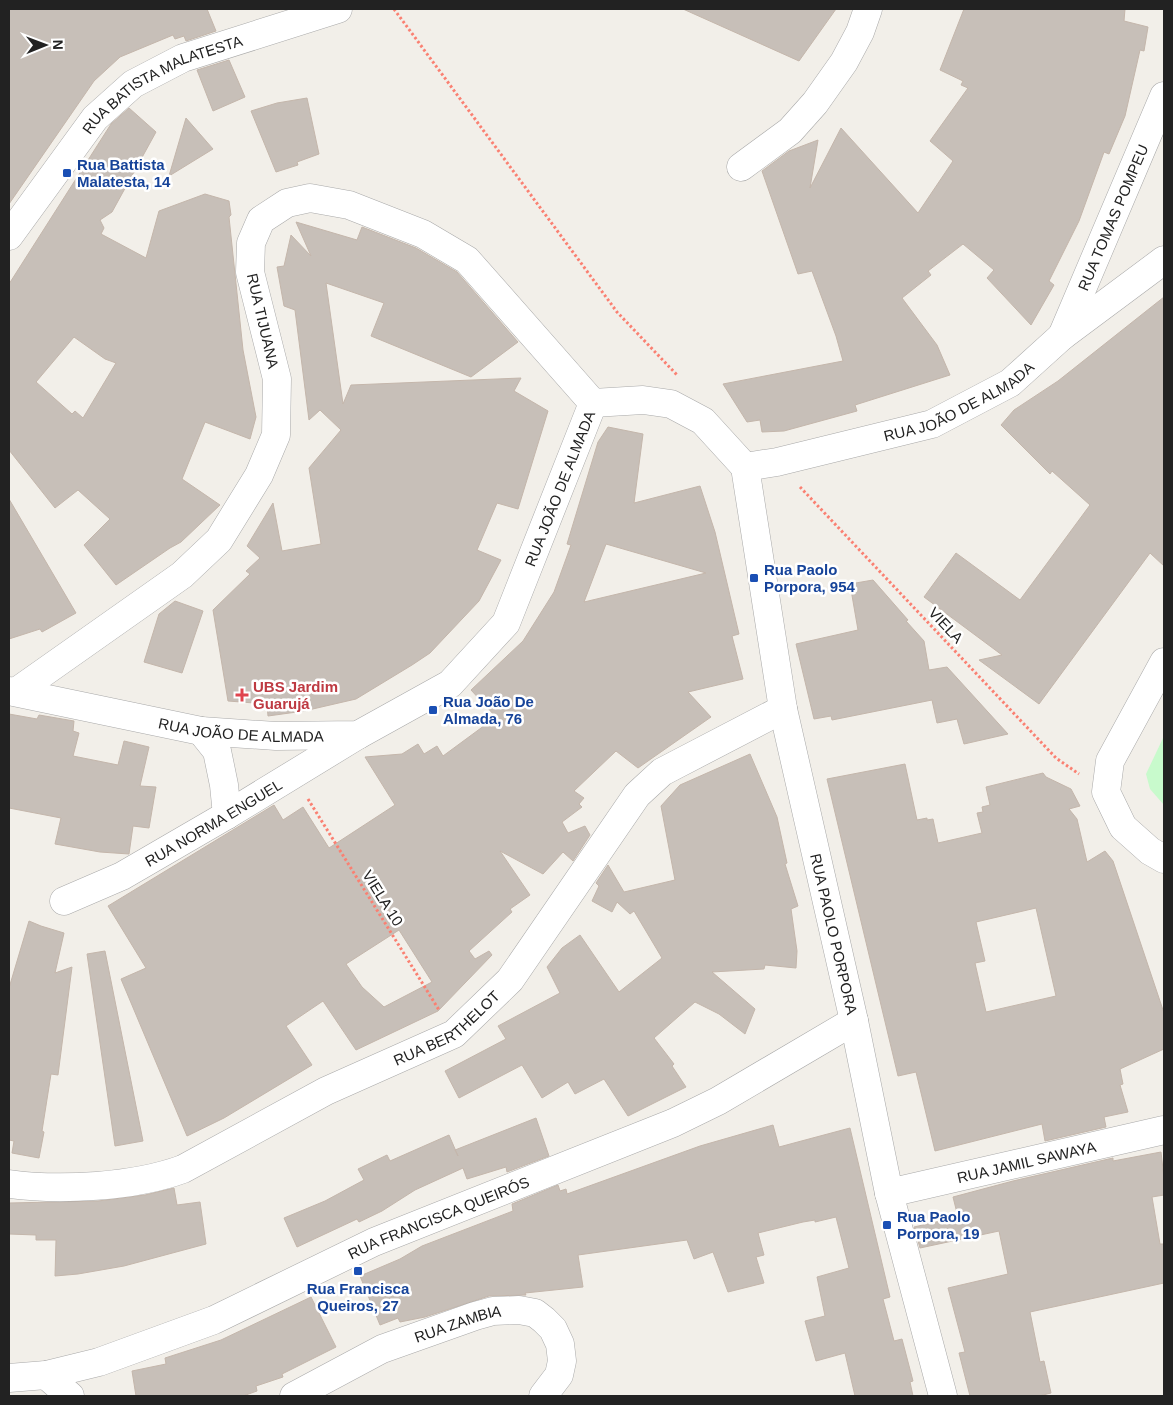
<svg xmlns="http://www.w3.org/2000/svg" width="1173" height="1405" viewBox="0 0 1173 1405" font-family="Arial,sans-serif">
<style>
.park{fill:#c8facc}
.building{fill:#c7bfb8;stroke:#c4b6ab;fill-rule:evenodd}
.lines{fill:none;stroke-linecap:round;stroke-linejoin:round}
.minor-casing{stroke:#a9a9a9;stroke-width:29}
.tertiary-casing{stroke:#a9a9a9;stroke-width:29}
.path{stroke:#fa8072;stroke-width:3;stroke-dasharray:2.5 2.5;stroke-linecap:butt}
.minor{stroke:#fff;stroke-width:28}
.tertiary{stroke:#fff;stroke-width:28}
.transit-dot{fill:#1a4fb4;stroke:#fff;stroke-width:2}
.health-dot{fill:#e0444e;stroke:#fff;stroke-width:2}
.labels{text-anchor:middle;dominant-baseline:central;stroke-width:5;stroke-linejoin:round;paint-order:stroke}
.street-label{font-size:15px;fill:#222;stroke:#fff}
.transit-label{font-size:15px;font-weight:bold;fill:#164399;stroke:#fff;text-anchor:start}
.health-label{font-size:15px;font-weight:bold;fill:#be3a42;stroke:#fff;text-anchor:start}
</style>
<rect width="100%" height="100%" fill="#f2efe9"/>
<path class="park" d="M 1164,736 L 1164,805 L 1150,789 L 1146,774 Z"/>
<g class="building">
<path d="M 9,9 L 207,9 L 216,31 L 186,41 L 184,36 L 175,39 L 173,35 L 120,57 L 94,81 L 9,204 Z"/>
<path d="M 683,9 L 836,9 L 799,61 Z"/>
<path d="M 964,9 L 1125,9 L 1124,21 L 1148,27 L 1144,51 L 1140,50 L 1125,116 L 1109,154 L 1104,152 L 1079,221 L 1049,281 L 1054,285 L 1031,325 L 987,278 L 994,270 L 963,244 L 928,271 L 931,275 L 902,298 L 937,345 L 950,375 L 855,405 L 857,411 L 784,431 L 762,432 L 760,420 L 747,422 L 723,384 L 843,361 L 836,336 L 812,271 L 798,274 L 762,171 L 789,151 L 818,140 L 810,188 L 841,128 L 918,213 L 953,161 L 930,141 L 968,88 L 961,85 L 963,81 L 940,70 Z"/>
<path d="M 229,60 L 245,97 L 213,111 L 197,70 Z"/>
<path d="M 307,98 L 319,154 L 297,162 L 298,165 L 276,172 L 251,111 L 277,103 Z"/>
<path d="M 129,108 L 156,132 L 112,212 L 100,220 L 104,228 L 101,234 L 146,258 L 159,211 L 205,194 L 229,201 L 231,215 L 229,217 L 243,350 L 256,417 L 250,439 L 205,422 L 182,479 L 220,505 L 181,542 L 170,548 L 116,585 L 84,545 L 110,519 L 78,490 L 55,508 L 9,450 L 9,284 L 111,124 ZM 74,337 L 105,359 L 116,363 L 83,418 L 75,411 L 72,414 L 36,382 Z"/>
<path d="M 186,118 L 213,149 L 169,176 Z"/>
<path d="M 296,222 L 357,240 L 362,227 L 416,248 L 457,272 L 518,342 L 471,377 L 371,336 L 384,303 L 326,283 L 343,404 L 351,385 L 521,378 L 514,391 L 548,411 L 518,509 L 497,503 L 477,550 L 501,560 L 479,601 L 430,653 L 412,665 L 356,699 L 304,711 L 268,716 L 267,704 L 228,701 L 213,610 L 250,574 L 246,571 L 260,558 L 247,546 L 273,503 L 282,551 L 321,544 L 309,468 L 341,430 L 320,410 L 309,420 L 295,310 L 284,306 L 277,267 L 284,266 L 291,235 L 311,256 Z"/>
<path d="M 1164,297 L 1164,566 L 1150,553 L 1039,704 L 979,660 L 1002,655 L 924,597 L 956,553 L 1020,600 L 1090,505 L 1052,471 L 1050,474 L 1001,425 L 1014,410 L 1058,381 Z"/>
<path d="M 608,427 L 643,434 L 634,503 L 700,486 L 715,532 L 739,634 L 732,636 L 743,679 L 688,692 L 711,717 L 638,768 L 616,751 L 574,791 L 584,798 L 579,804 L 582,807 L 562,822 L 568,833 L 585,826 L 590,835 L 573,861 L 563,852 L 543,874 L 500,851 L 530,895 L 510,909 L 512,912 L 469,951 L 475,959 L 489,951 L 492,955 L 438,1011 L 356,1050 L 323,1001 L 286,1026 L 312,1065 L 224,1118 L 187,1136 L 121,979 L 146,968 L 108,906 L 274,805 L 283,820 L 303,807 L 329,848 L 395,805 L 365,757 L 402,754 L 418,744 L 424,754 L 437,746 L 443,756 L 496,717 L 471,690 L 523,641 L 554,592 L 571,545 L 567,544 L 598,442 ZM 606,544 L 706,573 L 584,602 ZM 399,930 L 432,982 L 384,1007 L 362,987 L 346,964 Z"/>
<path d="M 9,499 L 76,613 L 42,632 L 40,629 L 9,639 Z"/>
<path d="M 873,580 L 908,620 L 906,621 L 924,641 L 929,670 L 947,667 L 1008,734 L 964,744 L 957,719 L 937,723 L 932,700 L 832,720 L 831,716 L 814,719 L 796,644 L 858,630 L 850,584 Z"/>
<path d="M 175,601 L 203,611 L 182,673 L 144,662 L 159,614 Z"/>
<path d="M 9,714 L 37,719 L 39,715 L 74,721 L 73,731 L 79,733 L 73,756 L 118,765 L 124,741 L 149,747 L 140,786 L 156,787 L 149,828 L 133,826 L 129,854 L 100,852 L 55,844 L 61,818 L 9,808 Z"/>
<path d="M 750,754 L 777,817 L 787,863 L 785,864 L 798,906 L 791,909 L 797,951 L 796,968 L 765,965 L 764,969 L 712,972 L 755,1009 L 745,1034 L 719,1014 L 695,1002 L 654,1038 L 674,1064 L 672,1066 L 686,1087 L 628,1116 L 604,1079 L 575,1094 L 568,1082 L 542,1098 L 522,1065 L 459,1098 L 445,1071 L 506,1039 L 498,1026 L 560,993 L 547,967 L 562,948 L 580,935 L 619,992 L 662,958 L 634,911 L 630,914 L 617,902 L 612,912 L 592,901 L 599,886 L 596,883 L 608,865 L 624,892 L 675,880 L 661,806 L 680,785 Z"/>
<path d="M 905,764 L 917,820 L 927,818 L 927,820 L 933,819 L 938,843 L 982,833 L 977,813 L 983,812 L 982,807 L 990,805 L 986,787 L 1043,773 L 1046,777 L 1071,789 L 1080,806 L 1069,809 L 1077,819 L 1087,862 L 1105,851 L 1113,861 L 1164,1013 L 1164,1049 L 1120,1069 L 1123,1084 L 1120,1085 L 1128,1112 L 1104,1117 L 1106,1127 L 1045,1141 L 1042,1124 L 935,1151 L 916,1072 L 898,1076 L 827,779 ZM 1036,908 L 1056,996 L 986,1012 L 975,963 L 985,961 L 976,922 Z"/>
<path d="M 29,921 L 41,926 L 64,933 L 55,973 L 72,967 L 58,1075 L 51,1074 L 42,1131 L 44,1132 L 39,1158 L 12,1153 L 14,1141 L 9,1140 L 9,988 Z"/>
<path d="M 105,951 L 143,1141 L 115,1146 L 87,954 Z"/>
<path d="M 536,1118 L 549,1156 L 507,1172 L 506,1167 L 467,1179 L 463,1168 L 415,1190 L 382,1211 L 359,1222 L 357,1219 L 297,1247 L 284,1218 L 325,1201 L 364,1180 L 358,1169 L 387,1155 L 390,1161 L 449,1135 L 458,1156 L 455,1150 Z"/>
<path d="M 773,1125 L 779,1147 L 850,1128 L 890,1297 L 883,1299 L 894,1341 L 902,1339 L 913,1381 L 910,1382 L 913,1396 L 855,1396 L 845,1353 L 816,1361 L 805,1321 L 825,1316 L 817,1277 L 849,1268 L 836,1217 L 815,1222 L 815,1220 L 803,1222 L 758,1233 L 764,1255 L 756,1257 L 764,1283 L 728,1292 L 713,1252 L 694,1259 L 687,1240 L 578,1255 L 583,1287 L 525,1293 L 526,1295 L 489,1296 L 425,1317 L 400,1322 L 398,1318 L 380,1325 L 360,1276 L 400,1259 L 422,1246 L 513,1211 L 512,1204 L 558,1185 L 560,1191 L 566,1189 L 567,1194 L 700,1146 Z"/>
<path d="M 1161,1152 L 1164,1178 L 1164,1195 L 1152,1197 L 1160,1244 L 1164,1244 L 1164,1283 L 1030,1312 L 1040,1362 L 1044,1361 L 1051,1393 L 1039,1396 L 970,1396 L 959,1353 L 965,1352 L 948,1288 L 1008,1274 L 999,1231 L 920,1248 L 914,1227 L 958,1217 L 953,1197 L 1013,1181 L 1113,1158 L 1113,1161 Z"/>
<path d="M 174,1188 L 177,1205 L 200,1202 L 206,1244 L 124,1266 L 78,1274 L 55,1276 L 56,1240 L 36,1240 L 36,1235 L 9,1234 L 9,1203 L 98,1201 L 145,1195 Z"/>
<path d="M 311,1297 L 336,1347 L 282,1374 L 283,1377 L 256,1386 L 257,1391 L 243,1396 L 136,1396 L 132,1371 L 166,1364 L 165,1358 L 221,1340 Z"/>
</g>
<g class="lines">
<g class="minor-casing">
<g id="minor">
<path d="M 741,167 L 790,131 L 815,103 L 844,62 L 860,32 L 868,9"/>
<path id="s1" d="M 9,236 L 95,118 L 133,84 L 183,58 L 338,9"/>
<path id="s2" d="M 1062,336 L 1164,96"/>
<path d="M 593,403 L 643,400 L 671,404 L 703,421 L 745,467"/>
<path id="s3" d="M 9,691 L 201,731 L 276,736 L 358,735 L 450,684 L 506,623 L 593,403"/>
<path d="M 16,692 L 182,575 L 219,540 L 259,475 L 276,435 L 277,379 L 250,272 L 251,243 L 261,220 L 287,203 L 310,198 L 349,205 L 423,234 L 467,260 L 593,403"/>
<path d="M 201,731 L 217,751 L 224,785 L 227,815"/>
<path id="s4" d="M 64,901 L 122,876 L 227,815 L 358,735"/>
<path id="s5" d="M 9,1184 C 60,1191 134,1187 183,1169 L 326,1091 L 454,1034 L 510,980 L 637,795 L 662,772 L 783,709"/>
<path id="s6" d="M 889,1193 L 1164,1130"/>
<path d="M 46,1375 L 70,1396"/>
<path id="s7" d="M 9,1378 L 46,1375 L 99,1362 L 214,1320 L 374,1242 L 673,1123 L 718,1101 L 854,1021"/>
<path id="s8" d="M 294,1396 L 382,1349 L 475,1316 L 493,1311 L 519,1310 L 535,1313 L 544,1320 L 553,1329 L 560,1344 L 562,1361 L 559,1375 L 543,1396"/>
</g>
</g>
<g class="tertiary-casing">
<g id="tertiary">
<path d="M 1164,662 L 1110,761 L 1106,792 L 1123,827 L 1150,851 L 1164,859"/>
<path id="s9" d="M 943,1396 L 889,1193 L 854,1021 L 783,709 L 745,467 L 777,462 L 932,424 L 1010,383 L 1062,336 L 1164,260"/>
</g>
</g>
<g class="path">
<path d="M 394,9 L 617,312 L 678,376"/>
<path d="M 800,487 L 1056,758 L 1079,774"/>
<path d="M 308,799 L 439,1010"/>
</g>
<use href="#minor" class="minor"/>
<use href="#tertiary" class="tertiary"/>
</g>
<g class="transit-dot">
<rect x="62" y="168" width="10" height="10" rx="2.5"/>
<rect x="749" y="573" width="10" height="10" rx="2.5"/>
<rect x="428" y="705" width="10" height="10" rx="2.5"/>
<rect x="882" y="1220" width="10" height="10" rx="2.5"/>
<rect x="353" y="1266" width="10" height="10" rx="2.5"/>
</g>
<path class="health-dot" d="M239.5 687.5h5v5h5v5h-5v5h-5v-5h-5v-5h5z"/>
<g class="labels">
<g class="street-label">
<text stroke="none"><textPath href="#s1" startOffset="222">RUA BATISTA MALATESTA</textPath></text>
<text stroke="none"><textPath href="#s2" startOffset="129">RUA TOMAS POMPEU</textPath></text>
<text transform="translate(263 321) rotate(77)">RUA TIJUANA</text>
<text stroke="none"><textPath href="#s9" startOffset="1176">RUA JOÃO DE ALMADA</textPath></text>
<text stroke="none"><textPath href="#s3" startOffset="686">RUA JOÃO DE ALMADA</textPath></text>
<text transform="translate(946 625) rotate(47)">VIELA</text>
<text stroke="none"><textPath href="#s3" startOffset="236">RUA JOÃO DE ALMADA</textPath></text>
<text stroke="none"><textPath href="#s4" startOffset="169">RUA NORMA ENGUEL</textPath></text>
<text transform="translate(383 898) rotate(58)">VIELA 10</text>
<text transform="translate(834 934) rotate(77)">RUA PAOLO PORPORA</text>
<text stroke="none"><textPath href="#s5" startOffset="476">RUA BERTHELOT</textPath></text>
<text stroke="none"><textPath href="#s6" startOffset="141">RUA JAMIL SAWAYA</textPath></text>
<text stroke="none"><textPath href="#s7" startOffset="461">RUA FRANCISCA QUEIRÓS</textPath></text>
<text stroke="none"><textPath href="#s8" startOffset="180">RUA ZAMBIA</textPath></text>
</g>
<g class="transit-label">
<text x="77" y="164">Rua Battista<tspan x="77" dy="17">Malatesta, 14</tspan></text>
<text x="764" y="569">Rua Paolo<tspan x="764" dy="17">Porpora, 954</tspan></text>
<text x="443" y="701">Rua João De<tspan x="443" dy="17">Almada, 76</tspan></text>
<text x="897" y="1216">Rua Paolo<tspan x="897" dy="17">Porpora, 19</tspan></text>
<text x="358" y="1288" text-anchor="middle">Rua Francisca<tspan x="358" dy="17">Queiros, 27</tspan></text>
</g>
<g class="health-label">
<text x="253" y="686">UBS Jardim<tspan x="253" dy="17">Guarujá</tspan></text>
</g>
</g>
<rect width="1173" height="1405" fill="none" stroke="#222222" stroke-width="20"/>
<g transform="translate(45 45) rotate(89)" stroke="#ffffff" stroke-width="4" paint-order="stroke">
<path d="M0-4L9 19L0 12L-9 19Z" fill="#222222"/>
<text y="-8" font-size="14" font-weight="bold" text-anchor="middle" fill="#222222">N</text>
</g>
</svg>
